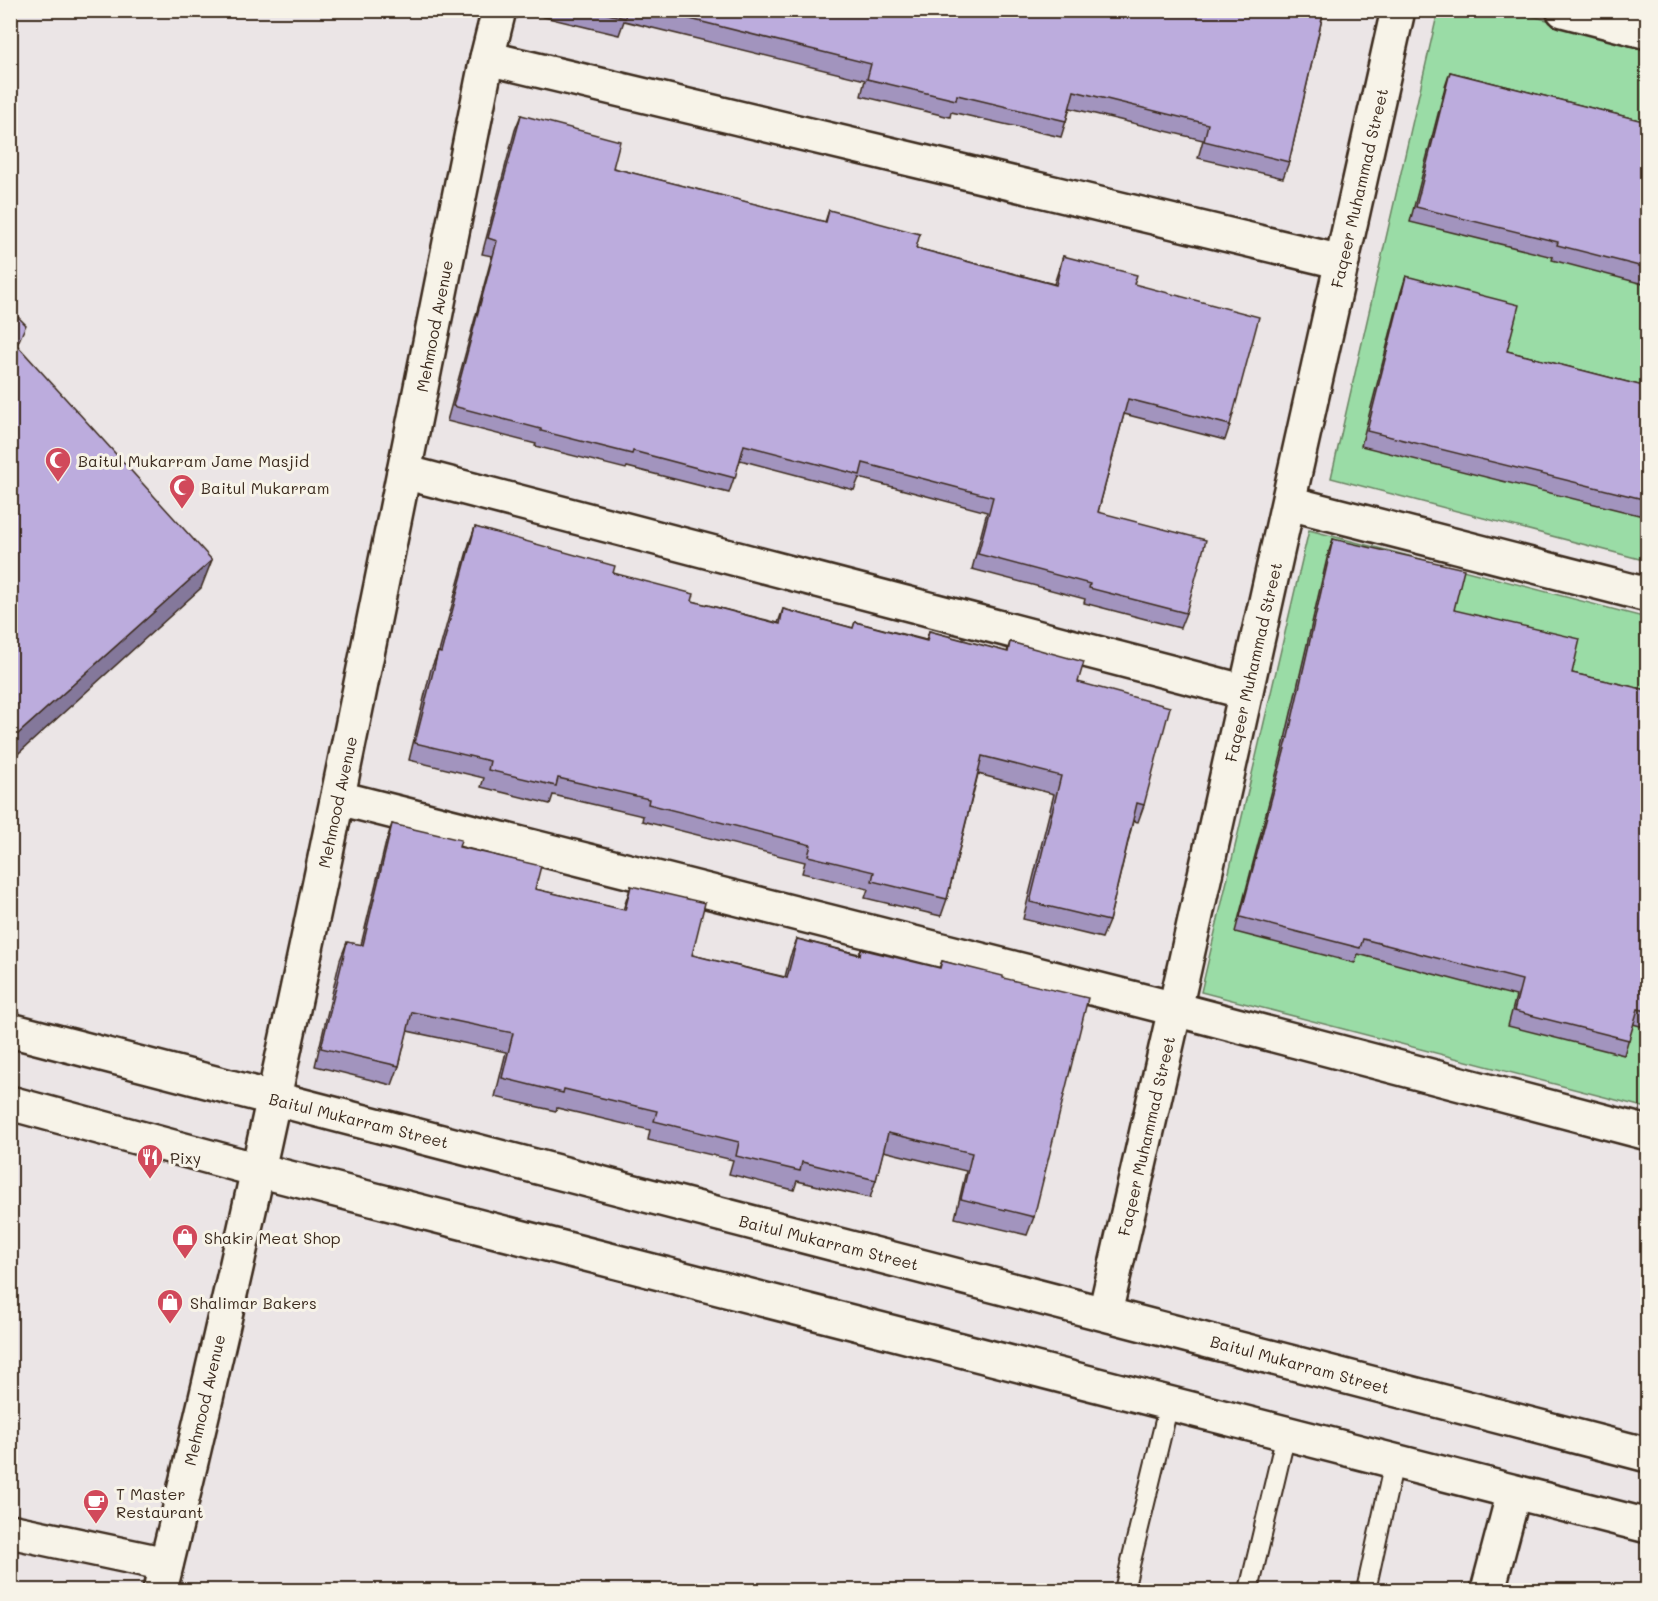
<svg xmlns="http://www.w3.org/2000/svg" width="1658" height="1601" viewBox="0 0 1658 1601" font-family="Mali,sans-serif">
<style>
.green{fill:#9adca6;stroke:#6a8362;stroke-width:1.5}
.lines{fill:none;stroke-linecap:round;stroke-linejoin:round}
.service-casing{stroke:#3b2a1e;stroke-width:22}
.minor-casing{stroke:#3b2a1e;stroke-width:38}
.service{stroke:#f7f3e8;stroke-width:18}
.minor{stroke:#f7f3e8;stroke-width:33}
.wall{fill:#a294be;stroke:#3b2a1e;stroke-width:1.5}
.shaded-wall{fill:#84789b;stroke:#3b2a1e;stroke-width:1.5}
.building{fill:#bcacdd;stroke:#3b2a1e;stroke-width:1.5}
.labels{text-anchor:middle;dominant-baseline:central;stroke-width:6;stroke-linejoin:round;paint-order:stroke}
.street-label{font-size:16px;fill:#3b2a1e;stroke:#f7f3e8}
.poi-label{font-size:16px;fill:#3b2a1e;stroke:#f7f3e8;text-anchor:start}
</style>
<rect width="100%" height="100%" fill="#ebe5e6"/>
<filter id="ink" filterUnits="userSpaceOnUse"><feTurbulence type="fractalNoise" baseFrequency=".0167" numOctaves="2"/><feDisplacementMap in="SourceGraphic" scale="12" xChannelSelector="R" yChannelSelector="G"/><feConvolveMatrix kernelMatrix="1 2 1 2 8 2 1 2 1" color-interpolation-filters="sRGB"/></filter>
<g filter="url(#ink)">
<g class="green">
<path d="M 1438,11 L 1513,11 L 1647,47 L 1647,561 L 1331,478 Z"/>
<path d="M 1309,530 L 1647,618 L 1647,1108 L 1201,992 Z"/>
</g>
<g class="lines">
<g class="service-casing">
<g id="service">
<path d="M 1124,1590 L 1169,1404"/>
<path d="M 1249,1590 L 1286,1434"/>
<path d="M 1366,1590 L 1394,1462"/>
</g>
</g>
<g class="minor-casing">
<g id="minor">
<path d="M 1563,10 L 1648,32"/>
<path d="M 487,58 L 1342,262"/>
<path d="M 404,472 L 1246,692"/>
<path d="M 1289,503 L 1648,595"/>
<path d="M 339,798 L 1175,1009 L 1648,1133"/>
<path d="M 10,1030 L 1648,1455"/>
<path d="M 10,1103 L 258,1170 L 1648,1526"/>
<path d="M 1105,1313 L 1175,1009 L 1398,10"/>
<path d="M 10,1531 L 166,1564"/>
<path d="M 160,1590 C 285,1083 384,570 487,58 L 499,10"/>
<path d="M 1488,1590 L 1514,1492"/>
</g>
</g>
<use href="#service" class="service"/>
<use href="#minor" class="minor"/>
</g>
<g class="wall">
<path d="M 527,10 L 1324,10 L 1289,162 L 1283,178 L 1198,158 L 1203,140 L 1070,108 L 1066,121 L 1061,137 L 951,112 L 950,117 L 861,96 L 865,80 L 624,21 L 619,35 L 527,13 Z"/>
<path d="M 1450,72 L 1647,122 L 1647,285 L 1552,260 L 1553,257 L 1410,222 L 1445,87 Z"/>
<path d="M 521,115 L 613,168 L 825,222 L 829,210 L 916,248 L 1054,284 L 1063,256 L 1134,284 L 1230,425 L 1225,440 L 1124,414 L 1098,512 L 1186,613 L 1180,628 L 1084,603 L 1085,599 L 972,569 L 987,512 L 859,478 L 854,490 L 740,460 L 729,493 L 627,467 L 626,469 L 535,446 L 536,444 L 447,421 L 492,256 L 482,254 L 515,130 Z"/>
<path d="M 1406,276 L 1507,351 L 1647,387 L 1647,517 L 1361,446 L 1401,292 Z"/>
<path d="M 475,527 L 613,573 L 692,601 L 778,623 L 783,609 L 853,628 L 855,622 L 926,640 L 929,631 L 1007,652 L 1010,642 L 1078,682 L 1144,805 L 1138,822 L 1133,821 L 1109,921 L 1102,938 L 1023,919 L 1054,794 L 978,774 L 947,899 L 941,916 L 865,898 L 868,889 L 802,873 L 805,862 L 642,821 L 643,816 L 553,795 L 550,804 L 481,787 L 484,778 L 409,760 L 431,669 L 438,652 L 439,652 L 469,544 Z"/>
<path d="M 1333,539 L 1454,610 L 1572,673 L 1647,690 L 1647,1028 L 1633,1024 L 1624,1055 L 1508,1026 L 1516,996 L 1358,954 L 1355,963 L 1235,932 L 1282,752 L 1328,554 Z"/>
<path d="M 392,824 L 459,847 L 535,889 L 623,910 L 631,886 L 692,955 L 785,977 L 790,957 L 797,939 L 859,954 L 861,949 L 939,968 L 942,961 L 1003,978 L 1034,1217 L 1027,1235 L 955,1218 L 966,1171 L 883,1151 L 876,1180 L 870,1198 L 797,1181 L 794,1190 L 729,1174 L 733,1160 L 648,1140 L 650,1130 L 557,1108 L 556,1111 L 495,1097 L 506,1052 L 407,1031 L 399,1066 L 392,1085 L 315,1066 L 340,960 L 347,942 L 361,945 L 386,842 Z"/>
</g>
<path class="shaded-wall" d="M 212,560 L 201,588 L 10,761 L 10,741 Z"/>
<g class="building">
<path d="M 591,10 L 626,10 L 625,18 Z"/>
<path d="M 654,10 L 1324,10 L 1289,162 L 1204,141 L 1208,124 L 1074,91 L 1066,121 L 957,95 L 956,100 L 867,79 L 871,64 Z"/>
<path d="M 1450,72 L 1647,122 L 1647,268 L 1557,245 L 1558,242 L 1416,207 Z"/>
<path d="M 521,115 L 620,141 L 613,168 L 826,222 L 829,210 L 920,234 L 916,248 L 1056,285 L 1063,256 L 1137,275 L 1134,284 L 1259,317 L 1230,425 L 1128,399 L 1098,512 L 1206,540 L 1186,613 L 1089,588 L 1090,584 L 978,554 L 993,497 L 863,463 L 860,475 L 744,445 L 735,478 L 633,451 L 632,454 L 541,431 L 541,429 L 453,406 L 497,241 L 488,238 Z"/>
<path d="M 1406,276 L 1519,305 L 1507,351 L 1647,387 L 1647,500 L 1367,431 Z"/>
<path d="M 10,309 L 26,325 L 17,345 L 212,560 L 10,741 Z"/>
<path d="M 475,527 L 615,566 L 613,573 L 694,594 L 692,601 L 780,624 L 783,609 L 853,628 L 855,622 L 927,641 L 929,631 L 1008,652 L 1010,642 L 1084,662 L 1078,682 L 1170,707 L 1144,805 L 1137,803 L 1109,921 L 1030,902 L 1061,776 L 982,756 L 947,899 L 872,881 L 874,872 L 808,856 L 811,845 L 648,804 L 649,799 L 558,778 L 556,786 L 488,770 L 490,761 L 415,743 L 438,652 L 441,653 Z"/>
<path d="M 1333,539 L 1464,569 L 1454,610 L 1580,639 L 1572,673 L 1647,690 L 1647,1011 L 1638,1009 L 1629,1040 L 1514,1011 L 1522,980 L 1363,939 L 1360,948 L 1240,917 L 1288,737 Z"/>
<path d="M 392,824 L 461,840 L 459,847 L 541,866 L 535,889 L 625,910 L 631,886 L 705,903 L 692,955 L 787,978 L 797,939 L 860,955 L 861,949 L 940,968 L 942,961 L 1003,976 L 1003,978 L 1088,998 L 1034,1217 L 961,1199 L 972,1153 L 888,1133 L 876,1180 L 802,1162 L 800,1171 L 736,1156 L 739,1142 L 654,1121 L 657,1111 L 564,1089 L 563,1093 L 502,1078 L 513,1033 L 412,1012 L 399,1066 L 321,1048 L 347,942 L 363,945 Z"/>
</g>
</g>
<defs>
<g id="mosque-pin" transform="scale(1.35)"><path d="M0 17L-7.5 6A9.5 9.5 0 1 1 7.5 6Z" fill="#d1495b" stroke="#f7f3e8"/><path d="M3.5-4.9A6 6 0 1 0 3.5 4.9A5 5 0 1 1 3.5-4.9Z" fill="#fff"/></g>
<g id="restaurant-pin" transform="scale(1.35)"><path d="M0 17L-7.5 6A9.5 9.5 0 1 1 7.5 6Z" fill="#d1495b" stroke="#f7f3e8"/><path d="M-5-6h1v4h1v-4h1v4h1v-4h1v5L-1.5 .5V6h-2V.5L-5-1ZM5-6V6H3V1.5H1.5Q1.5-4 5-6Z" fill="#fff"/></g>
<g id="shop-pin" transform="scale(1.35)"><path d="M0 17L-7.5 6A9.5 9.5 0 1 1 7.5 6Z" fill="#d1495b" stroke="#f7f3e8"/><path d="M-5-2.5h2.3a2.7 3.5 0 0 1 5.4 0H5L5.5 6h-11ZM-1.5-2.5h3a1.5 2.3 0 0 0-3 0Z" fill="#fff"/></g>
<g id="cafe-pin" transform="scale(1.35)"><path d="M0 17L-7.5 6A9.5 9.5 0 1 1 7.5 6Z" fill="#d1495b" stroke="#f7f3e8"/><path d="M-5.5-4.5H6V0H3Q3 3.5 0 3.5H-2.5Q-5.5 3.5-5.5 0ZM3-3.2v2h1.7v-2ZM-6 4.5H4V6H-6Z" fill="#fff"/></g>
</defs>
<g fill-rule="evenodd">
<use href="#mosque-pin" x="58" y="460"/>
<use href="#mosque-pin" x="182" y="487"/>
<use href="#restaurant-pin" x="150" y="1157"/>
<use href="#shop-pin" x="185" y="1237"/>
<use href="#shop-pin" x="170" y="1302"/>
<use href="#cafe-pin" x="96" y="1502"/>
</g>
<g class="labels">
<g class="street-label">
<text transform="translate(1359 188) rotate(-77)">Faqeer Muhammad Street</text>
<text transform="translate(434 326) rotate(-79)">Mehmood Avenue</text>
<text transform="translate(1253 662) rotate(-77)">Faqeer Muhammad Street</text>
<text transform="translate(337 802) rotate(-78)">Mehmood Avenue</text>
<text transform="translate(359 1120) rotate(14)">Baitul Mukarram Street</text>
<text transform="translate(1146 1136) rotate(-77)">Faqeer Muhammad Street</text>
<text transform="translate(829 1242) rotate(14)">Baitul Mukarram Street</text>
<text transform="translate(1300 1364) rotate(15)">Baitul Mukarram Street</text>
<text transform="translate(204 1400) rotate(-77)">Mehmood Avenue</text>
</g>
<g class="poi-label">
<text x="78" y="460">Baitul Mukarram Jame Masjid</text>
<text x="201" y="487">Baitul Mukarram</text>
<text x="170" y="1157">Pixy</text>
<text x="204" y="1237">Shakir Meat Shop</text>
<text x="190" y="1302">Shalimar Bakers</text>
<text x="116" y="1493">T Master<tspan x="116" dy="18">Restaurant</tspan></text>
</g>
</g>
<rect width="1658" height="1601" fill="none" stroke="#f7f3e8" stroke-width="36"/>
<rect x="18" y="18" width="1622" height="1565" fill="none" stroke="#3b2a1e" stroke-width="2" filter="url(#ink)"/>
</svg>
